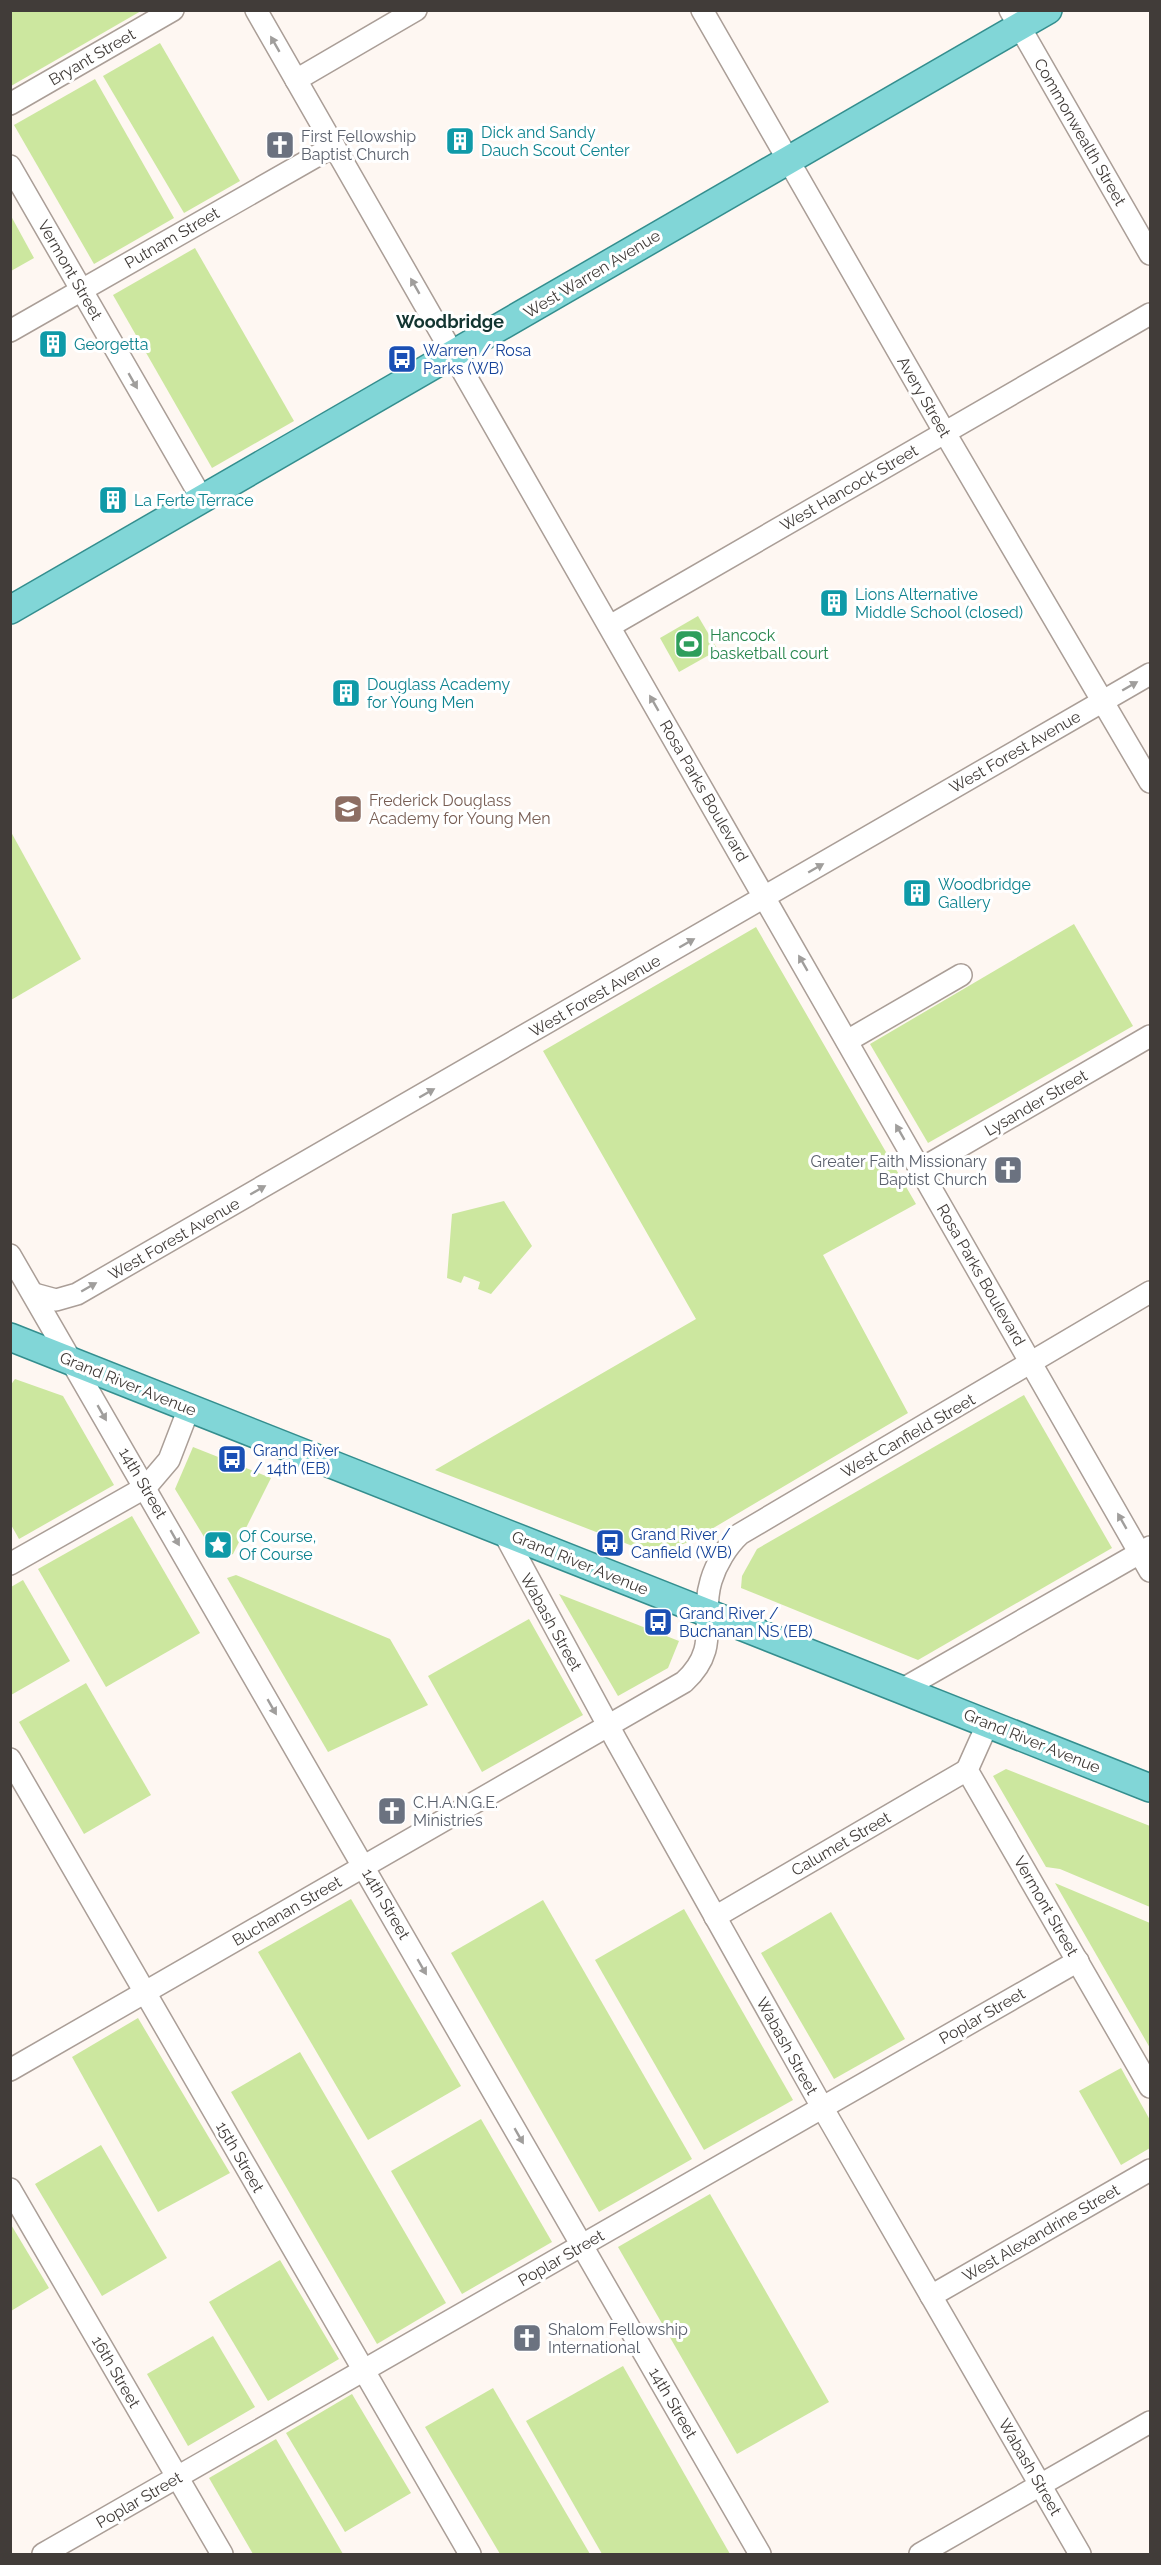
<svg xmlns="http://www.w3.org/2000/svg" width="1161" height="2565" viewBox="0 0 1161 2565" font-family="Raleway,sans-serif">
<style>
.green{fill:#cce79f}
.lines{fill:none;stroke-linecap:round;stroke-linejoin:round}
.minor-casing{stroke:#aa9e97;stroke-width:24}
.major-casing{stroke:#348e8e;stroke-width:30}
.minor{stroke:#fff;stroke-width:21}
.major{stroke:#81d6d7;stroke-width:27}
.oneway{fill:#a09e9c}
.labels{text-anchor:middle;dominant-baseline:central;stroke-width:6;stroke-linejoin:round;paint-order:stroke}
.street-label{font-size:16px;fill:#413c39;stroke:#fff}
.culture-label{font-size:16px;fill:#0d838f;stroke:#fff;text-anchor:start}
.worship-label{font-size:16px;fill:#5b616d;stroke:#fff;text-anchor:start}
.transit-label{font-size:16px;fill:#164399;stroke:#fff;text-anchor:start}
.leisure-label{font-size:16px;fill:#27864d;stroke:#fff;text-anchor:start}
.education-label{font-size:16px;fill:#785e54;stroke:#fff;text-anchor:start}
.neighbourhood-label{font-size:18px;font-weight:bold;fill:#133531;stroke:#fff}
</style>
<rect width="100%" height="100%" fill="#fef7f2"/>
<g class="green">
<path d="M 11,10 L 141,10 L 141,11 L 11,86 Z"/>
<path d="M 160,43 L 240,181 L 184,213 L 103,76 Z"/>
<path d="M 95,79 L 174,218 L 94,264 L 14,125 Z"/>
<path d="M 11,216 L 34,258 L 11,271 L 10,271 Z"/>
<path d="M 195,248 L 294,421 L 212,468 L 113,295 Z"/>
<path d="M 698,616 L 718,650 L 679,672 L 660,638 Z"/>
<path d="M 11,832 L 81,959 L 11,1000 L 10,1000 Z"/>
<path d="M 1074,924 L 1133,1026 L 928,1143 L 870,1044 Z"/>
<path d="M 756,927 L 916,1204 L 823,1255 L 908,1413 L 693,1540 L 656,1555 L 435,1470 L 696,1319 L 543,1051 Z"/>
<path d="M 504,1201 L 532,1246 L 491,1294 L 478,1289 L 480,1282 L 464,1276 L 461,1283 L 447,1278 L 452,1214 Z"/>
<path d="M 15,1379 L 63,1396 L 114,1485 L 19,1539 L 10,1523 L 10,1386 Z"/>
<path d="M 1024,1395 L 1112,1548 L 918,1660 L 741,1588 L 742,1576 L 757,1549 Z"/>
<path d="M 193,1447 L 271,1478 L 233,1554 L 224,1558 L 212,1550 L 175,1489 Z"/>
<path d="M 132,1516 L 200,1633 L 106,1687 L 38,1569 Z"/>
<path d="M 236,1575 L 390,1639 L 428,1705 L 328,1752 L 227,1578 Z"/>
<path d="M 23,1580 L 70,1661 L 11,1695 L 11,1587 Z"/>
<path d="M 559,1594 L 679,1641 L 668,1668 L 618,1696 Z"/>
<path d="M 529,1619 L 583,1715 L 482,1772 L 428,1676 Z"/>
<path d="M 86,1683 L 151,1795 L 84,1834 L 19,1722 Z"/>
<path d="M 1006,1769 L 1150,1826 L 1150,1907 L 1060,1869 L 1046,1867 L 993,1776 Z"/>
<path d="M 1055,1883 L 1150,1923 L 1150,2048 Z"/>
<path d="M 351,1899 L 461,2086 L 368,2140 L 258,1952 Z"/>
<path d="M 543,1900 L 692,2159 L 599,2212 L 451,1953 Z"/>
<path d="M 684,1909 L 793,2100 L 704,2150 L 595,1960 Z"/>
<path d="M 831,1912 L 905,2039 L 834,2079 L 761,1953 Z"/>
<path d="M 138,2018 L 230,2173 L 158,2212 L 72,2057 Z"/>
<path d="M 300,2052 L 446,2303 L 377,2344 L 231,2092 Z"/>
<path d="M 1121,2068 L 1150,2120 L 1150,2148 L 1121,2165 L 1079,2091 Z"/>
<path d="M 481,2119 L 552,2242 L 462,2294 L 391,2171 Z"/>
<path d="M 101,2145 L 167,2258 L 102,2296 L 35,2184 Z"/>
<path d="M 710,2194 L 829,2402 L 737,2454 L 618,2247 Z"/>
<path d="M 10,2223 L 49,2288 L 11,2311 L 10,2311 Z"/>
<path d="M 280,2260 L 339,2359 L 268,2401 L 209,2302 Z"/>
<path d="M 213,2336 L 255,2407 L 188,2446 L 147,2374 Z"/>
<path d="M 623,2366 L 730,2554 L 602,2554 L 526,2421 Z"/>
<path d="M 493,2388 L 590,2554 L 500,2554 L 425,2427 Z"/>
<path d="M 352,2394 L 411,2493 L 345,2532 L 286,2433 Z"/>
<path d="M 276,2439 L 343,2554 L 253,2554 L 209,2478 Z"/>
</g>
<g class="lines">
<g class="minor-casing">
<g id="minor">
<path d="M 256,10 L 1150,1571"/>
<path d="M 702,10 L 945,433 L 1150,782"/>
<path d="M 1010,10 L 1150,254"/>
<path d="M 296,80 L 416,10"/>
<path d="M 10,104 L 173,10"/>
<path d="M 10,166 L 202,499"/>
<path d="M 10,331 L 334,146"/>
<path d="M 610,626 L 1150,314"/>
<path d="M 847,1041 L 961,975"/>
<path d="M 921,1169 L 1150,1036"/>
<path d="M 10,1255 L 760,2554"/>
<path d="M 34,1294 L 56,1300 L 77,1294 L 1150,674"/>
<path d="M 504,1533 L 616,1740 L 822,2107 L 1080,2554"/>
<path d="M 10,1564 L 146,1487 L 169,1460 L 189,1408"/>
<path d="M 901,1690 L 1150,1547"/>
<path d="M 988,1723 L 967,1770 L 1150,2087"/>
<path d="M 10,1759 L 470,2554"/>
<path d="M 715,1917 L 967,1770"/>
<path d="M 10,2070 L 684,1682 C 722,1647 699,1620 711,1581 C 716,1564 727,1546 740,1534 L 1150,1292"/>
<path d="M 10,2189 L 222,2554"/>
<path d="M 931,2296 L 1150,2170"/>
<path d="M 43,2554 L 1078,1961"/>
<path d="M 920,2554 L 1150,2422"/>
</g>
</g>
<g class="major-casing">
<g id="major">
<path d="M 10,610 L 1048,10"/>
<path d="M 10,1337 L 1150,1788"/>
</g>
</g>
<use href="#minor" class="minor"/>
<use href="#major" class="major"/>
</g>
<defs><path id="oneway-solid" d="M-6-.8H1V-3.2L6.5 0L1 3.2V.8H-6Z" transform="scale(1.5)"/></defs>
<g class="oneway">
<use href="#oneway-solid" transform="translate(275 44) rotate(-120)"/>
<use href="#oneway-solid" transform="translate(415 286) rotate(-120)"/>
<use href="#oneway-solid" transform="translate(133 381) rotate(60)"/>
<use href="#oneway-solid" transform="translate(1130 686) rotate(-30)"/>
<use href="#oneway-solid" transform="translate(654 703) rotate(-120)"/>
<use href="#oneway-solid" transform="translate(816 868) rotate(-30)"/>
<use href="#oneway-solid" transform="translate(687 943) rotate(-30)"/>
<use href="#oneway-solid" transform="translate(803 963) rotate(-120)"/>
<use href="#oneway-solid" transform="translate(427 1093) rotate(-30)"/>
<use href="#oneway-solid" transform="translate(900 1132) rotate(-120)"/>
<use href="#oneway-solid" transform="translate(258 1190) rotate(-30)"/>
<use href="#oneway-solid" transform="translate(89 1287) rotate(-30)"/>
<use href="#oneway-solid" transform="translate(102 1413) rotate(60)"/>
<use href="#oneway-solid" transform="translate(1122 1521) rotate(-120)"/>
<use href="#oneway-solid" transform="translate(175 1538) rotate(60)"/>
<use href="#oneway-solid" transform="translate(272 1707) rotate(60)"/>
<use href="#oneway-solid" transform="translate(422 1967) rotate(60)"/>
<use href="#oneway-solid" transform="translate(519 2136) rotate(60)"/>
</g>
<defs>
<g id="building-square" transform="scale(1.5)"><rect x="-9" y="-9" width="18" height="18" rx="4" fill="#0f9aa8" stroke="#fff"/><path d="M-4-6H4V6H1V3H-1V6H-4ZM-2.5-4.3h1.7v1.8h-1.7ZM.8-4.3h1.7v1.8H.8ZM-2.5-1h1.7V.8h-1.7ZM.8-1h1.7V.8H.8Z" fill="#fff"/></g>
<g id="church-square" transform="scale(1.5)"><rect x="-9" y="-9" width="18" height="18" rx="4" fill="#6b7280" stroke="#fff"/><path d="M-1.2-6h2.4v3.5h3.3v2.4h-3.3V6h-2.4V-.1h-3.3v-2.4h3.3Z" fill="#fff"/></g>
<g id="bus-square" transform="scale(1.5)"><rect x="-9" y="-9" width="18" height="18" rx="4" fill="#1a4fb4" stroke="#fff"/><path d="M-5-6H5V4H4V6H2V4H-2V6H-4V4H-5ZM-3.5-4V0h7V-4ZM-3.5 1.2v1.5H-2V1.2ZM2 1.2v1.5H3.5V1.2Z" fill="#fff"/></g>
<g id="stadium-square" transform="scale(1.5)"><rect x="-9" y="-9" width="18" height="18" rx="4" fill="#2e9e5b" stroke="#fff"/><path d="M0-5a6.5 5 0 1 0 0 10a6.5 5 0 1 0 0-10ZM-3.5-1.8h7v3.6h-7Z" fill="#fff"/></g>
<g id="school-square" transform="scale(1.5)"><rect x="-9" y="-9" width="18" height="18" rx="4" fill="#8d6e63" stroke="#fff"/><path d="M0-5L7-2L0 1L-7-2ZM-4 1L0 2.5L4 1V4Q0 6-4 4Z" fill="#fff"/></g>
<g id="sight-square" transform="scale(1.5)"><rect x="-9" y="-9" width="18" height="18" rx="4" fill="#0f9aa8" stroke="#fff"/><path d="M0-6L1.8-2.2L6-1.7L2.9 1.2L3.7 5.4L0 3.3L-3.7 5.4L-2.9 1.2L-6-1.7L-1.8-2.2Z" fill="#fff"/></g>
</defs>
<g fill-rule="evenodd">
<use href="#building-square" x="460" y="141"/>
<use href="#church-square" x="280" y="145"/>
<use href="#building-square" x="53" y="344"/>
<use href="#bus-square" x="402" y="359"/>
<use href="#building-square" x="113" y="500"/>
<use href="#building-square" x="834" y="603"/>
<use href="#stadium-square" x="689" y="644"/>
<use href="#building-square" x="346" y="693"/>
<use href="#school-square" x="348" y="809"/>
<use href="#building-square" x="917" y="893"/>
<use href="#church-square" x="1008" y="1170"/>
<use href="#bus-square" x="232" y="1459"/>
<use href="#bus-square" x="610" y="1543"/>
<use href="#sight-square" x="218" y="1545"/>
<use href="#bus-square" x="658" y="1622"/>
<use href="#church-square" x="392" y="1811"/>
<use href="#church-square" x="527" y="2338"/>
</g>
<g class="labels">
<g class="street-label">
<text transform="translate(92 57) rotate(-30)">Bryant Street</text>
<text transform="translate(1080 132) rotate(60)">Commonwealth Street</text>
<text transform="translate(172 238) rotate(-30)">Putnam Street</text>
<text transform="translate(70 270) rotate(60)">Vermont Street</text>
<text transform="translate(592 274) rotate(-31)">West Warren Avenue</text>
<text transform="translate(924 397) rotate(60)">Avery Street</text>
<text transform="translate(849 488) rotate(-30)">West Hancock Street</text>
<text transform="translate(1015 752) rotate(-30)">West Forest Avenue</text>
<text transform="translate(704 791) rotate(60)">Rosa Parks Boulevard</text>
<text transform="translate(595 996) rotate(-30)">West Forest Avenue</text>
<text transform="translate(1036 1103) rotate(-30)">Lysander Street</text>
<text transform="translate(174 1239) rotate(-30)">West Forest Avenue</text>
<text transform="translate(981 1275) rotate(60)">Rosa Parks Boulevard</text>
<text transform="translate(128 1384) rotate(22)">Grand River Avenue</text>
<text transform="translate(908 1436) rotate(-30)">West Canfield Street</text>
<text transform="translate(143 1483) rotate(60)">14th Street</text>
<text transform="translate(580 1563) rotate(22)">Grand River Avenue</text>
<text transform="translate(551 1622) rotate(61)">Wabash Street</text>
<text transform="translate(1032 1741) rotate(22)">Grand River Avenue</text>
<text transform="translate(841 1844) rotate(-30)">Calumet Street</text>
<text transform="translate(386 1904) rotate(60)">14th Street</text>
<text transform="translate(1046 1906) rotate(60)">Vermont Street</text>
<text transform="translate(287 1911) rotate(-30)">Buchanan Street</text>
<text transform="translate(982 2016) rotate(-30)">Poplar Street</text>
<text transform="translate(787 2046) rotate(61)">Wabash Street</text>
<text transform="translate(240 2157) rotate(60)">15th Street</text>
<text transform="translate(1041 2233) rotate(-30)">West Alexandrine Street</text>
<text transform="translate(561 2258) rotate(-30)">Poplar Street</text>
<text transform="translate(116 2372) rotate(60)">16th Street</text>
<text transform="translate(673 2403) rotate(60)">14th Street</text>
<text transform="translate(1030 2467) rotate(60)">Wabash Street</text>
<text transform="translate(139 2500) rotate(-30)">Poplar Street</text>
</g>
<g class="culture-label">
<text x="481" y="132">Dick and Sandy<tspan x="481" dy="18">Dauch Scout Center</tspan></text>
<text x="74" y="344">Georgetta</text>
<text x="134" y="500">La Ferte Terrace</text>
<text x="855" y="594">Lions Alternative<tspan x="855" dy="18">Middle School (closed)</tspan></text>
<text x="367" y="684">Douglass Academy<tspan x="367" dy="18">for Young Men</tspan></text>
<text x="938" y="884">Woodbridge<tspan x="938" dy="18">Gallery</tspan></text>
<text x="239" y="1536">Of Course,<tspan x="239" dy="18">Of Course</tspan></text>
</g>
<g class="worship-label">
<text x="301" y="136">First Fellowship<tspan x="301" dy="18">Baptist Church</tspan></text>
<text x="987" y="1161" text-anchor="end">Greater Faith Missionary<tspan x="987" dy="18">Baptist Church</tspan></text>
<text x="413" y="1802">C.H.A.N.G.E.<tspan x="413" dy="18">Ministries</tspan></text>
<text x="548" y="2329">Shalom Fellowship<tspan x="548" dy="18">International</tspan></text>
</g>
<g class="transit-label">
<text x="423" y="350">Warren / Rosa<tspan x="423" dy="18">Parks (WB)</tspan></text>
<text x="253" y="1450">Grand River<tspan x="253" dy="18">/ 14th (EB)</tspan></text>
<text x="631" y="1534">Grand River /<tspan x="631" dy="18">Canfield (WB)</tspan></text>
<text x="679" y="1613">Grand River /<tspan x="679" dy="18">Buchanan NS (EB)</tspan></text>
</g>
<g class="leisure-label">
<text x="710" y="635">Hancock<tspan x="710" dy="18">basketball court</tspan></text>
</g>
<g class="education-label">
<text x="369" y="800">Frederick Douglass<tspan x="369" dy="18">Academy for Young Men</tspan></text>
</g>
<g class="neighbourhood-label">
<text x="450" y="321">Woodbridge</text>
</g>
</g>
<rect width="1161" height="2565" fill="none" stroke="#413c39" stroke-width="24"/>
</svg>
